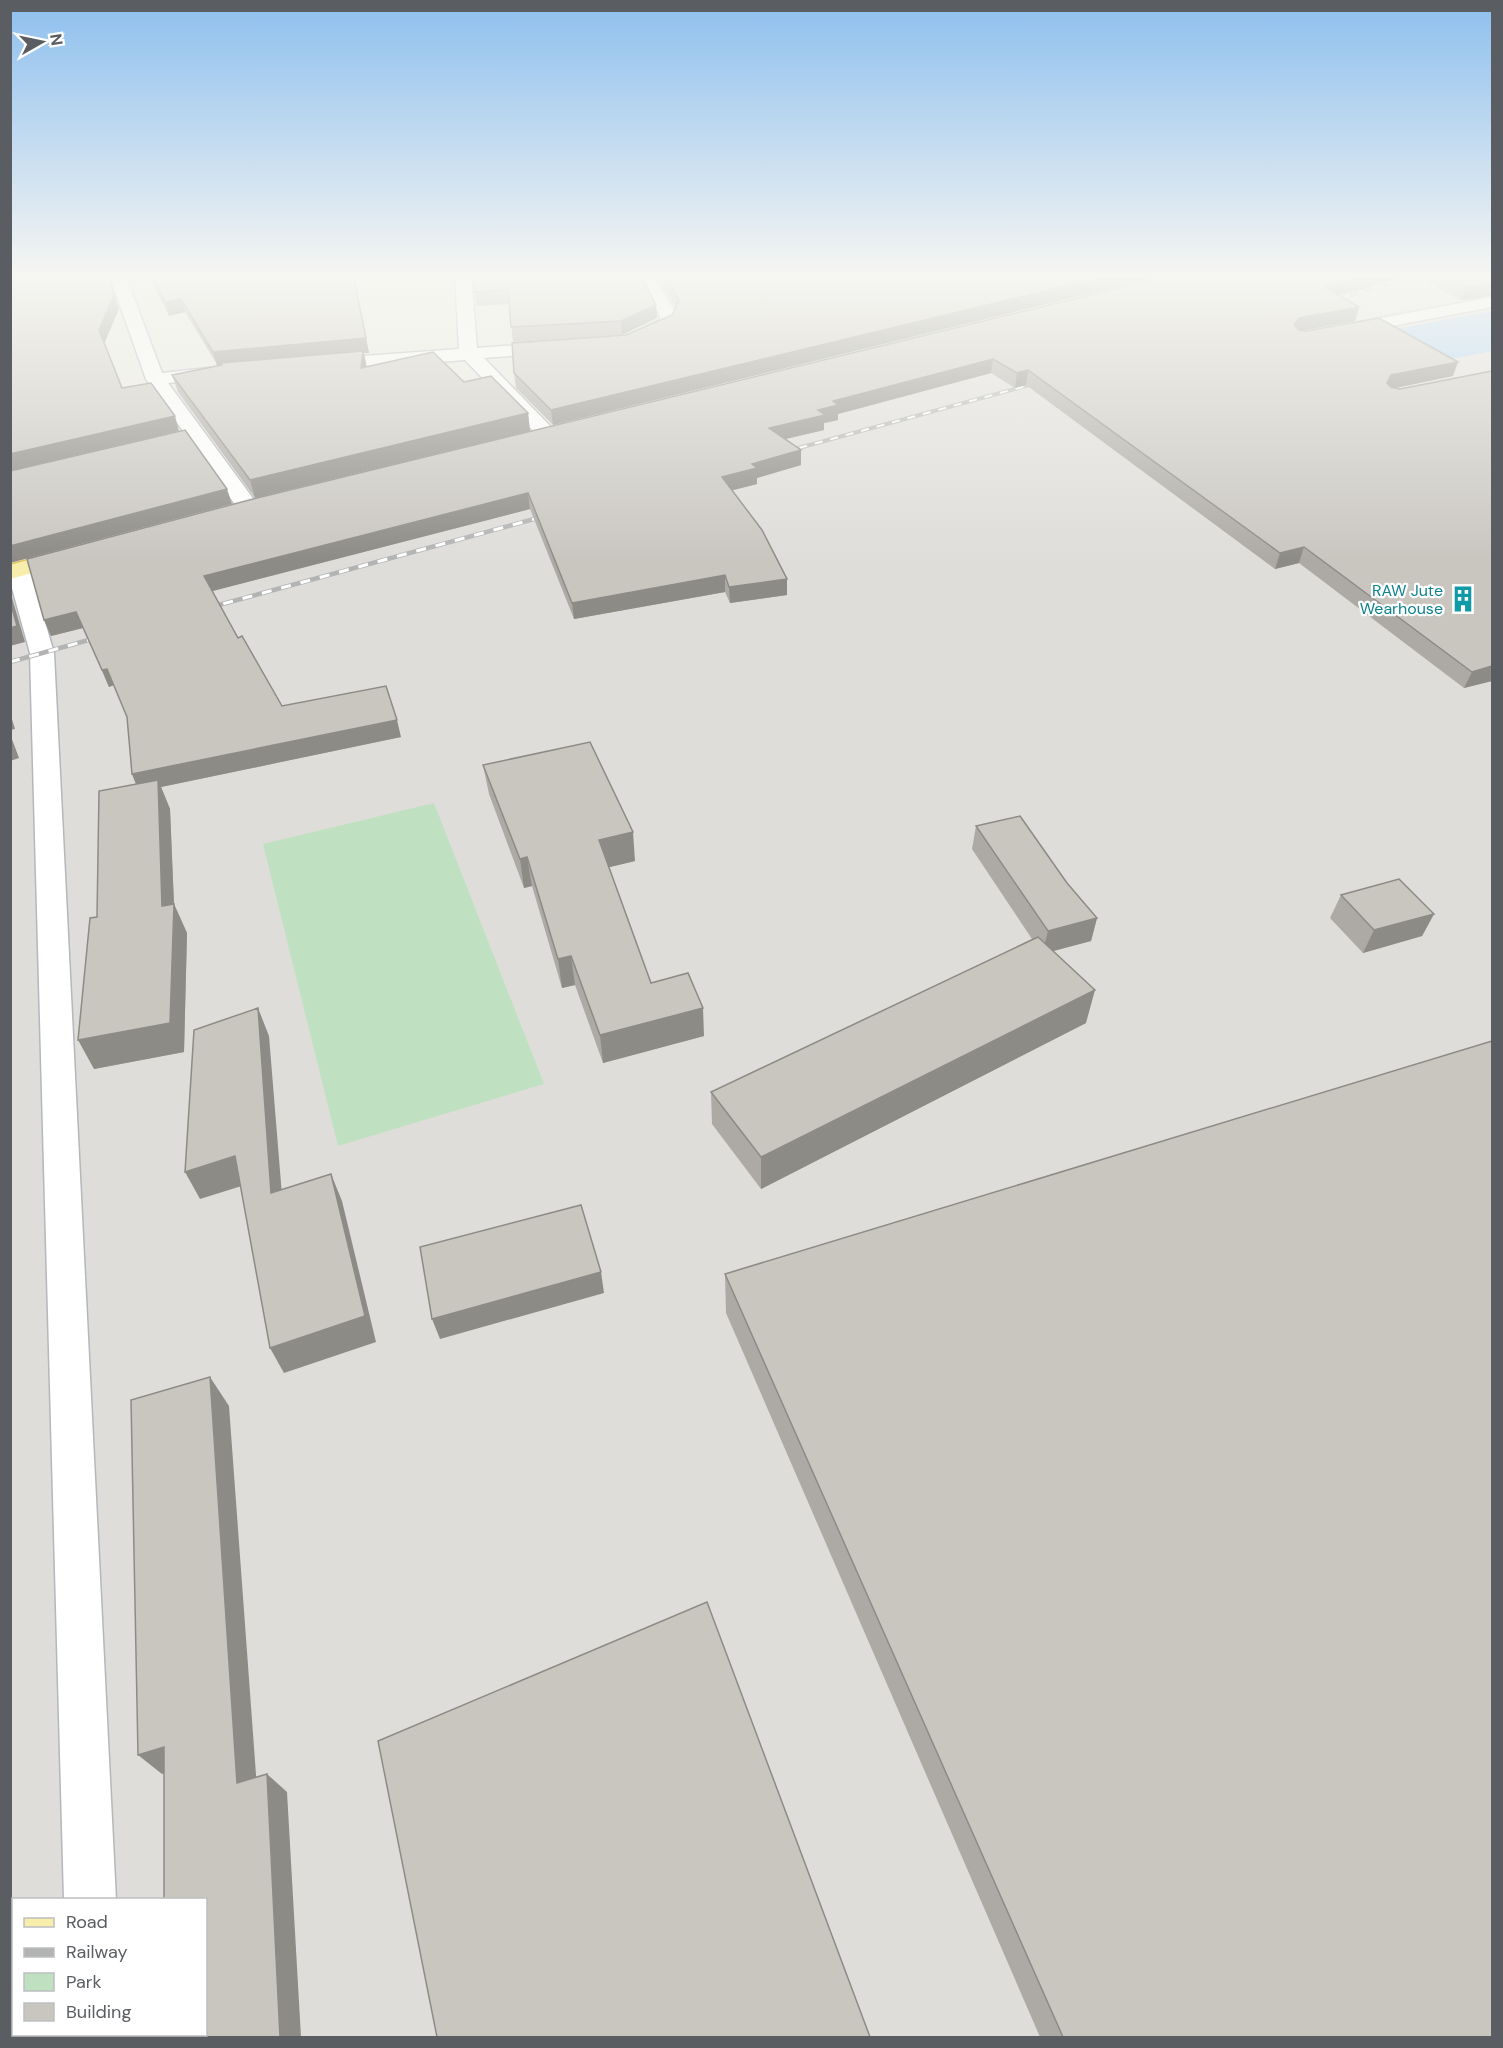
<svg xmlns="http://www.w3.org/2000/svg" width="1503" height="2048" viewBox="0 0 1503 2048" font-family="'DM Sans',sans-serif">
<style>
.industrial{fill:#dfddd9;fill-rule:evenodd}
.green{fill:#c0e1c1}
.water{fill:#a6d0f6}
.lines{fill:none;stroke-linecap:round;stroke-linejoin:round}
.minor-casing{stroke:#b4b7bb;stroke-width:3}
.major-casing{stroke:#e3c562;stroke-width:3}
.minor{fill:#fff;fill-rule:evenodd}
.major{fill:#f7eeab;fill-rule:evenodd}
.rail-far1-casing{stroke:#b2b3b3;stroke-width:4}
.rail-casing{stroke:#b2b3b3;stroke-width:4.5}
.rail-far1{stroke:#fff;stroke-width:2;stroke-dasharray:8;stroke-linecap:butt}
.rail{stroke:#fff;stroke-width:3;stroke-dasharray:10;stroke-linecap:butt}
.wall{fill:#adaaa5}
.shaded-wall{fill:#8d8b86}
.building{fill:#c9c6c0;stroke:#8d8b86;stroke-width:1.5}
.labels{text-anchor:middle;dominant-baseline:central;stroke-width:4.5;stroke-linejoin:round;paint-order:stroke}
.far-culture-label{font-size:16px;fill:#0d838f;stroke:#fff;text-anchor:end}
</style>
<rect width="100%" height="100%" fill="#ebeae1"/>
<path class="industrial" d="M 1179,274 L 1492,274 L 1492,2037 L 11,2038 L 11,568 ZM 14,1900 L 206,1900 L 206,2034 L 14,2034 Z"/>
<path class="green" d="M 434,803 L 544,1084 L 338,1146 L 263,844 Z"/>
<path class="water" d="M 1492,311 L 1492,351 L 1450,359 L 1397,329 Z"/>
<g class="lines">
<g class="minor-casing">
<g id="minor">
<path d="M 109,274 L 125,274 L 162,373 L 217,367 L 224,369 L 226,373 L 224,377 L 217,379 L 168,383 L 260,508 L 257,513 L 249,514 L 241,513 L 146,379 Z"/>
<path d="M 455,274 L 471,274 L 477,348 L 558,342 L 564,343 L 567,347 L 564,351 L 558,352 L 484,358 L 555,431 L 558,435 L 555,439 L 541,439 L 465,360 L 322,371 L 316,369 L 313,365 L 316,361 L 322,359 L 459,349 Z"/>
<path d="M 636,274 L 652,274 L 678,316 L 672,327 L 633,345 L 627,344 L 624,340 L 627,336 L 659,320 L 660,316 Z"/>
<path d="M 1492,297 L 1492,307 L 1344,335 L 1338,334 L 1335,330 L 1338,326 L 1344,325 Z"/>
<path d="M 19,563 L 27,565 L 30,570 L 54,653 L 116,1900 L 64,1900 L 30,653 L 10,581 L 10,566 Z"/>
<path d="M 14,1944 L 14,1999 L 10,2000 L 10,1945 Z"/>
<rect x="66" y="2034" width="56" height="4"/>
</g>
</g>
<g class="major-casing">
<path id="major" d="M 73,548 L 81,550 L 84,555 L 81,560 L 10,579 L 10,565 Z"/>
</g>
<use href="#minor" class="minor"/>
<use href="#major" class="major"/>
<g class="rail-far1-casing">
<g id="rail-far1">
<path d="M 1327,303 L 1416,274"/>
<path d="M 784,452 L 1044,381"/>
</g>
</g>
<g class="rail-casing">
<g id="rail">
<path d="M 204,609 L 549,515"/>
<path d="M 10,662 L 103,636"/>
</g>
</g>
<use href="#rail-far1" class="rail-far1"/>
<use href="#rail" class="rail"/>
</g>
<g class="wall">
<path d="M 148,274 L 353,274 L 369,353 L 364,353 L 366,366 L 464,382 L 528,413 L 530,431 L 255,498 L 178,392 L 172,375 L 218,366 L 185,312 L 169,316 Z"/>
<path d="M 473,274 L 656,305 L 657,318 L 622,335 L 513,342 L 509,304 L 476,306 Z"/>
<path d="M 655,274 L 1169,274 L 553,425 L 516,388 L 514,373 L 626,335 L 672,315 L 676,308 Z"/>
<path d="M 1176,274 L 1492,274 L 1492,296 L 1461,300 L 1413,275 L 1339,295 L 1359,307 L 1355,321 L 1302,330 L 1453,376 L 1394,388 L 1492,681 L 1464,688 L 1299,563 L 1275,569 L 1026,385 L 1015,388 L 991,373 L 838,414 L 838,420 L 824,423 L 824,430 L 786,439 L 801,450 L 801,465 L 757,478 L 757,484 L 732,490 L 787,579 L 787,595 L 730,603 L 725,592 L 574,619 L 530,509 L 212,591 L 238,638 L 282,706 L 401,737 L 161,787 L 170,809 L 174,904 L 187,933 L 184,1052 L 94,1069 L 97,917 L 136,784 L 132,774 L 127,717 L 114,685 L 109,687 L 83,628 L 51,636 L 44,620 Z"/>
<path d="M 483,765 L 635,861 L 609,867 L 651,983 L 704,1036 L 603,1063 L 575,985 L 562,988 L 532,886 L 524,888 L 489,794 Z"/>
<path d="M 976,826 L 1067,883 L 1097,918 L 1091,941 L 1053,951 L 1086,1023 L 761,1189 L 712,1124 L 711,1092 L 1032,939 L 972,849 Z"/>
<path d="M 1341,895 L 1434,914 L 1422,936 L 1363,953 L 1330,918 Z"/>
<path d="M 725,1274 L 1492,2037 L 1040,2037 L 726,1313 Z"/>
</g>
<g class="shaded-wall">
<path d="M 108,274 L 119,309 L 104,344 L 99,330 Z"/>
<path d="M 128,274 L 133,274 L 130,281 Z"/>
<path d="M 1116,274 L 1169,274 L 553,425 L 551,410 Z"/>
<path d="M 1370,274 L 1413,274 L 1320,301 L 1324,287 Z"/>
<path d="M 1492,283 L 1492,296 L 1461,300 L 1466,287 Z"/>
<path d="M 181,299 L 185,312 L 169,316 L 165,302 Z"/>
<path d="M 656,305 L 657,318 L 622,335 L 621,321 Z"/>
<path d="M 1359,307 L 1355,321 L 1295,332 L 1294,325 L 1299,318 Z"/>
<path d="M 366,338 L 369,353 L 364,353 L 367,368 L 217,366 L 213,352 Z"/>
<path d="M 993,359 L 991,373 L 838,414 L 838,420 L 824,423 L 824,430 L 768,443 L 769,428 L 818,410 L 833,401 Z"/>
<path d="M 1458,362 L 1453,376 L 1386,390 L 1387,383 L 1391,375 Z"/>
<path d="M 1028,370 L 1026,385 L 1015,388 L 1017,373 Z"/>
<path d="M 528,413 L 530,431 L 255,498 L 250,480 Z"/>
<path d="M 175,416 L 179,431 L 10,471 L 10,454 Z"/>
<path d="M 801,450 L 801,465 L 757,478 L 757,484 L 722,493 L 722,477 L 752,464 Z"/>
<path d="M 227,489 L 232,504 L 10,563 L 10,546 Z"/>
<path d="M 528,493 L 530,509 L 209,592 L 204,576 Z"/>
<path d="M 1304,547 L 1299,563 L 1275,569 L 1280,553 Z"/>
<path d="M 725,575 L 725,592 L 574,619 L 572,603 Z"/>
<path d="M 787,579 L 787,595 L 730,603 L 729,587 Z"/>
<path d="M 10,591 L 25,642 L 10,646 Z"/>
<path d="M 76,612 L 83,628 L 51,636 L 44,620 Z"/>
<path d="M 1492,666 L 1492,681 L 1464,688 L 1472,672 Z"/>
<path d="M 107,669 L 114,685 L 109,687 L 102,670 Z"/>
<path d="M 10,713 L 15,729 L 10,730 Z"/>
<path d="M 397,720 L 401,737 L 161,787 L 170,809 L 174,905 L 174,904 L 187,933 L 184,1052 L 94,1069 L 78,1040 L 162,906 L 139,791 L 132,774 Z"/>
<path d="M 10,734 L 19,758 L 10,761 Z"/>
<path d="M 633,832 L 635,861 L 602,869 L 599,840 Z"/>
<path d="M 527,857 L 532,886 L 524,888 L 520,859 Z"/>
<path d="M 1434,914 L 1422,936 L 1363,953 L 1374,930 Z"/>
<path d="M 1097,918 L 1091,941 L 1042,954 L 1048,931 Z"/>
<path d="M 571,956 L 575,985 L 562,988 L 558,959 Z"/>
<path d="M 1095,990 L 1086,1023 L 761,1189 L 761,1157 Z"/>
<path d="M 258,1008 L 269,1036 L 284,1220 L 271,1193 Z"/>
<path d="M 703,1008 L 704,1036 L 603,1063 L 600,1035 Z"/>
<path d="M 235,1156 L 248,1184 L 200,1199 L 185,1172 Z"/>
<path d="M 331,1174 L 342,1201 L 376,1342 L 284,1373 L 270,1348 Z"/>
<path d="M 601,1272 L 604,1293 L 440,1339 L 432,1319 Z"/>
<path d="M 210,1377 L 229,1406 L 258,1802 L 237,1783 Z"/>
<path d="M 164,1747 L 187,1766 L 162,1774 L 138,1755 Z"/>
<path d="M 267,1774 L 287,1792 L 301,2037 L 280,2037 Z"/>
</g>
<g class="building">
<path d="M 10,274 L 108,274 L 114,295 L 99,330 L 122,388 L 151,383 L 175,416 L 10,454 Z"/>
<path d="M 151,274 L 353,274 L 366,338 L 213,352 L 181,299 L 165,302 Z"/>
<path d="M 473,274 L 640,274 L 656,305 L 621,321 L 511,327 L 508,290 L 474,292 Z"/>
<path d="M 663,274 L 1116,274 L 551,410 L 514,373 L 512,343 L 626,335 L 672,315 L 679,301 Z"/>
<path d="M 1176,274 L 1370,274 L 1324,287 L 1359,307 L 1299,318 L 1294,325 L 1299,330 L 1306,331 L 1379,318 L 1458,362 L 1391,375 L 1387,383 L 1391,387 L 1400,389 L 1492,371 L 1492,666 L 1472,672 L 1304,547 L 1280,553 L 1028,370 L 1017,373 L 993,359 L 833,401 L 838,405 L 818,410 L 825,415 L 769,428 L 801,450 L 752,464 L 757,468 L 722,477 L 762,530 L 787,579 L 729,587 L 725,575 L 572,603 L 528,493 L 204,576 L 238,638 L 242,636 L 282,706 L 386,686 L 397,720 L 132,774 L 127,717 L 107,669 L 102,670 L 76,612 L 44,620 L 27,559 L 253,499 Z"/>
<path d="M 1442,274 L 1492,274 L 1492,283 L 1466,287 Z"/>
<path d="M 363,351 L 361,368 L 433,352 L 464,382 L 491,376 L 528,413 L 250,480 L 172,375 L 222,365 L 221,363 Z"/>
<path d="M 185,430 L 227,489 L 10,546 L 10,471 Z"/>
<path d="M 10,601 L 17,626 L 10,628 Z"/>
<path d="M 590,742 L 633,832 L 599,840 L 651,983 L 688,973 L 703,1008 L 600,1035 L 571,956 L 558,959 L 527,857 L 520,859 L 483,765 Z"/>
<path d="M 158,780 L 162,906 L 174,904 L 170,1023 L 78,1040 L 90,918 L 97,917 L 99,791 Z"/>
<path d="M 1020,816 L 1067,883 L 1097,918 L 1048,931 L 976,826 Z"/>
<path d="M 1399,879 L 1434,914 L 1374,930 L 1341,895 Z"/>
<path d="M 1038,937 L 1095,990 L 761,1157 L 711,1092 Z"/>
<path d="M 258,1008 L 271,1193 L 331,1174 L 365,1316 L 270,1348 L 235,1156 L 185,1172 L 194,1030 Z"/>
<path d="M 1492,1041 L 1492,2037 L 1063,2037 L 725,1274 Z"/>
<path d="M 581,1205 L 601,1272 L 432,1319 L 420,1247 Z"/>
<path d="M 210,1377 L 237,1783 L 267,1774 L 280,2037 L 165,2037 L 165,2034 L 206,2034 L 206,1899 L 164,1899 L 164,1747 L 138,1755 L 131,1400 Z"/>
<path d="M 707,1602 L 870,2037 L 437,2037 L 378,1741 Z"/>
</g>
<linearGradient id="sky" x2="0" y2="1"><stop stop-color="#8dbfee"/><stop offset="0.49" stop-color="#f6f6f2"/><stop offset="1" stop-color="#f6f6f2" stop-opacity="0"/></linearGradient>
<rect width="1503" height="561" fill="url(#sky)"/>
<defs>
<g id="building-bare" transform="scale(2.07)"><path d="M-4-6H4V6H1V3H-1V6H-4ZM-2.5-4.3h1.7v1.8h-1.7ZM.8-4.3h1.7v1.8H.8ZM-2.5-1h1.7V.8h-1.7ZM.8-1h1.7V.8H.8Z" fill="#0f9aa8" stroke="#fff" stroke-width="2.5" paint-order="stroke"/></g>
</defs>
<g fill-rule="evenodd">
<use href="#building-bare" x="1463" y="599"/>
</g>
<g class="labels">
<g class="far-culture-label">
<text x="1443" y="590">RAW Jute<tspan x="1443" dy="18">Wearhouse</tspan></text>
</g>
</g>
<rect width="1503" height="2048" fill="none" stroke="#5a5d61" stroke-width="24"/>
<rect x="12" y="1898" width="195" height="138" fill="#ffffff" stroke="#bdbec0" stroke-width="1.5"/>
<rect x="24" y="1918" width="30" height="9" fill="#f7eeab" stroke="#bdbec0" stroke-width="1.5"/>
<text x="66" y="1928" font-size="18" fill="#5a5d61">Road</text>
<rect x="24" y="1948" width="30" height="9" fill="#b2b3b3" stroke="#bdbec0" stroke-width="1.5"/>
<text x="66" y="1958" font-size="18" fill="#5a5d61">Railway</text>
<rect x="24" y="1973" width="30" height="18" fill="#c0e1c1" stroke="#bdbec0" stroke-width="1.5"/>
<text x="66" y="1988" font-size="18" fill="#5a5d61">Park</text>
<rect x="24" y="2003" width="30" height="18" fill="#c9c6c0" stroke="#bdbec0" stroke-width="1.5"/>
<text x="66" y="2018" font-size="18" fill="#5a5d61">Building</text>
<g transform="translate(42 42) rotate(81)" stroke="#ffffff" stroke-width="4.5" paint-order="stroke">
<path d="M0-4.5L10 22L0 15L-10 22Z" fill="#5a5d61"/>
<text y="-9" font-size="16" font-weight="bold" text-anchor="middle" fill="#5a5d61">N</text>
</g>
</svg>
